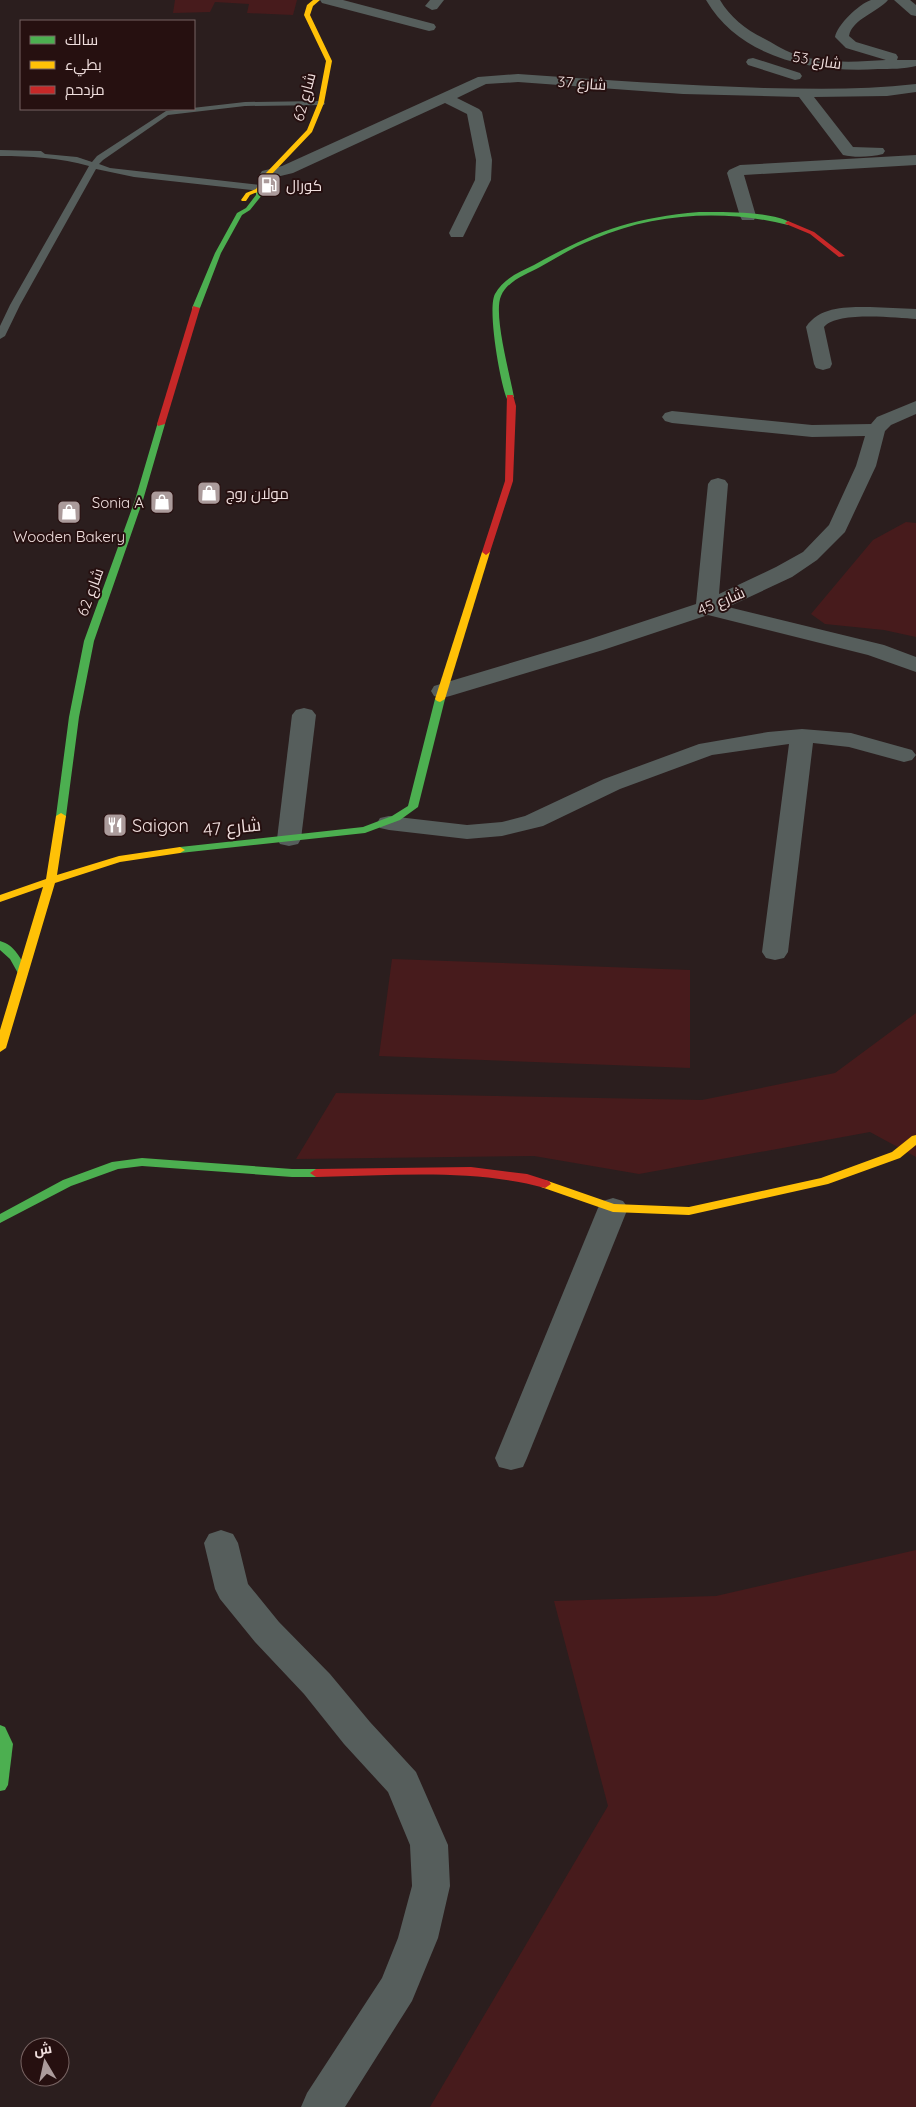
<svg xmlns="http://www.w3.org/2000/svg" width="916" height="2107" viewBox="0 0 916 2107" font-family="Quicksand,Cairo,sans-serif">
<style>
.green{fill:#471b1c}
.lines{fill:none;stroke-linecap:round;stroke-linejoin:round}
.lane{fill:#565e5c;fill-rule:evenodd}
.street{fill:#565e5c;fill-rule:evenodd}
.fast{fill:#4caf50;fill-rule:evenodd}
.slow{fill:#ffc107;fill-rule:evenodd}
.jam{fill:#c62828;fill-rule:evenodd}
.labels{text-anchor:middle;dominant-baseline:central;stroke-width:4;stroke-linejoin:round;paint-order:stroke}
.far-street-label{font-size:15px;fill:#f0dfde;stroke:#261010}
.far-poi-label{font-size:15px;fill:#f0dfde;stroke:#261010;text-anchor:start}
.poi-label{font-size:18px;fill:#f0dfde;stroke:#261010;text-anchor:start}
.street-label{font-size:18px;fill:#f0dfde;stroke:#261010}
</style>
<rect width="100%" height="100%" fill="#2b1e1e"/>
<g class="green">
<path d="M 175,0 L 297,0 L 293,15 L 247,13 L 249,4 L 215,2 L 210,12 L 173,13 Z"/>
<path d="M 906,522 L 916,523 L 916,637 L 884,630 L 825,624 L 811,614 L 873,540 Z"/>
<path d="M 392,959 L 690,970 L 690,1068 L 379,1056 Z"/>
<path d="M 916,1013 L 916,1157 L 870,1132 L 639,1174 L 534,1156 L 296,1159 L 336,1093 L 702,1100 L 835,1073 Z"/>
<path d="M 916,1550 L 916,2107 L 430,2107 L 608,1806 L 554,1601 L 716,1596 Z"/>
</g>
<g class="lines">
<path class="lane" d="M 321,101 L 325,103 L 324,105 L 245,106 L 168,115 L 103,160 L 99,164 L 110,168 L 260,185 L 264,188 L 260,191 L 134,177 L 96,169 L 20,305 L 5,336 L 0,339 L 0,326 L 10,305 L 89,166 C 61,158 29,156 0,156 L 0,150 L 41,151 L 45,154 L 77,157 L 92,162 L 97,156 L 166,111 L 245,102 Z"/>
<g class="street">
<path d="M 320,0 L 343,0 L 434,24 L 436,27 L 434,30 L 429,31 L 322,3 Z"/>
<path d="M 430,0 L 444,0 L 437,9 L 432,10 L 425,6 Z"/>
<path d="M 706,0 L 720,0 C 730,17 745,29 763,38 C 773,43 783,50 794,54 C 823,64 856,62 886,60 L 846,48 L 835,37 C 837,25 859,4 871,0 C 876,0 883,0 888,0 C 878,12 852,19 849,36 L 856,42 L 896,54 L 898,57 L 897,60 L 916,60 L 916,66 C 904,69 890,69 878,69 C 815,73 740,59 706,0 Z"/>
<path d="M 894,0 L 910,0 L 916,5 L 916,16 L 911,15 Z"/>
<path d="M 753,58 L 800,73 L 802,76 L 800,79 L 795,80 L 748,65 L 746,62 L 748,59 Z"/>
<path d="M 518,74 C 600,80 682,85 764,88 C 815,89 866,90 916,84 L 916,92 L 887,96 L 814,97 L 853,147 L 883,148 L 885,151 L 883,154 C 871,157 855,158 843,155 L 799,97 L 683,94 L 518,82 L 486,84 L 457,98 L 479,109 L 482,112 L 492,160 L 491,180 L 465,233 L 463,237 L 451,237 L 449,233 L 475,180 L 476,160 L 467,114 L 445,103 L 293,173 L 268,179 L 262,177 L 260,174 L 262,171 L 282,166 L 478,77 Z"/>
<path d="M 916,155 L 916,165 L 744,175 L 756,216 L 754,220 L 742,220 L 740,216 L 727,173 L 729,170 L 740,165 Z"/>
<path d="M 870,307 L 916,309 L 916,319 C 896,318 838,311 824,327 L 832,364 L 830,368 L 823,370 L 816,368 L 814,364 L 806,327 C 820,306 847,307 870,307 Z"/>
<path d="M 916,401 L 916,414 L 891,425 L 885,431 L 876,466 L 845,532 L 817,560 L 792,577 L 728,607 L 884,645 L 916,657 L 916,672 L 868,655 L 708,615 L 603,650 L 450,696 L 442,698 L 434,696 L 431,691 L 434,686 L 587,640 L 696,604 L 708,484 L 711,480 L 718,478 L 725,480 L 728,484 L 719,594 L 776,567 L 803,552 L 829,525 L 856,466 L 865,436 L 812,437 L 672,423 L 665,421 L 662,417 L 665,413 L 672,411 L 812,425 L 871,424 L 877,417 Z"/>
<path d="M 304,708 L 312,710 L 316,715 L 301,839 L 298,844 L 289,846 L 280,844 L 277,839 L 292,715 L 296,710 Z"/>
<path d="M 802,729 L 851,733 L 912,750 L 916,755 L 912,760 L 904,762 L 849,747 L 813,743 L 788,952 L 784,958 L 775,960 L 766,958 L 762,952 L 789,744 L 712,755 L 620,789 L 543,826 L 502,836 L 467,839 L 389,830 L 380,828 L 377,823 L 380,818 L 389,816 L 467,825 L 502,822 L 525,816 L 604,779 L 699,744 L 768,732 Z"/>
<path d="M 613,1198 L 623,1201 L 628,1208 L 527,1458 L 523,1467 L 511,1470 L 499,1467 L 495,1458 L 598,1208 L 603,1201 Z"/>
<path d="M 221,1530 L 233,1534 L 238,1543 L 248,1584 L 279,1622 L 330,1674 L 370,1722 L 416,1772 L 448,1845 L 450,1886 L 438,1938 L 412,2001 L 345,2107 L 301,2107 L 307,2093 L 382,1978 L 398,1938 L 412,1886 L 410,1845 L 388,1792 L 344,1744 L 304,1694 L 255,1642 L 220,1599 L 215,1589 L 204,1543 L 209,1534 Z"/>
</g>
<g class="fast">
<path d="M 256,189 L 260,189 L 262,195 L 250,210 L 242,215 L 221,253 L 200,308 L 193,310 L 192,308 L 215,253 L 237,213 L 246,208 L 256,195 Z"/>
<path d="M 699,212 C 722,212 772,211 791,223 L 788,225 C 725,209 654,213 594,239 C 575,246 558,257 540,267 C 527,274 507,281 501,296 C 493,314 510,375 514,397 L 507,399 C 500,383 487,308 495,294 C 503,279 519,272 534,265 C 593,232 631,218 699,212 Z"/>
<path d="M 158,422 L 165,424 L 143,500 L 94,641 L 79,717 L 66,816 L 65,818 L 57,818 L 56,816 L 69,717 L 84,641 L 135,500 Z"/>
<path d="M 440,696 L 445,699 L 418,807 L 400,820 L 365,833 L 180,853 L 175,850 L 180,847 L 363,827 L 392,816 L 408,806 L 435,699 Z"/>
<path d="M 0,941 C 15,945 22,960 28,973 L 27,975 L 19,975 L 10,959 L 0,950 Z"/>
<path d="M 142,1158 L 292,1169 L 316,1169 L 322,1173 L 316,1177 L 292,1177 L 142,1166 L 118,1169 L 71,1186 L 0,1223 L 0,1214 L 63,1180 L 112,1162 Z"/>
<path d="M 0,1725 L 5,1727 L 13,1744 L 8,1785 L 5,1790 L 0,1791 Z"/>
</g>
<g class="slow">
<path d="M 313,0 L 320,0 L 313,6 L 310,15 L 332,61 L 324,103 L 312,132 L 271,175 L 260,191 L 250,195 L 246,201 L 242,201 L 241,200 L 246,193 L 256,189 L 266,173 L 307,130 L 318,103 L 326,61 L 304,15 L 307,5 Z"/>
<path d="M 486,549 L 490,552 L 445,699 L 440,702 L 437,701 L 435,699 L 482,552 Z"/>
<path d="M 61,813 L 66,816 L 57,875 L 119,856 L 180,847 L 185,850 L 180,853 L 120,862 L 55,883 L 6,1048 L 0,1052 L 0,1030 L 43,887 L 0,902 L 0,895 L 46,879 L 56,816 Z"/>
<path d="M 916,1135 L 916,1145 L 900,1158 L 828,1184 L 689,1215 L 613,1212 L 541,1187 L 539,1184 L 545,1180 L 614,1204 L 689,1207 L 821,1178 L 892,1152 L 912,1136 Z"/>
</g>
<g class="jam">
<path d="M 788,221 L 814,232 L 845,256 L 839,257 L 810,234 L 786,224 L 785,223 Z"/>
<path d="M 193,306 L 200,308 L 165,424 L 158,426 L 157,424 Z"/>
<path d="M 507,395 L 513,395 L 516,406 L 513,481 L 490,552 L 486,555 L 482,552 L 505,481 Z"/>
<path d="M 471,1167 L 527,1174 L 549,1181 L 551,1184 L 545,1188 C 471,1168 392,1176 316,1177 L 310,1173 L 316,1169 Z"/>
</g>
</g>
<defs>
<g id="fuel-square" transform="scale(1.25)"><rect x="-9" y="-9" width="18" height="18" rx="4" fill="#ab9b9b" stroke="#261010"/><path d="M-5.5-6h7V0h2V4h1.3V-2.5L3-4.5l.8-.8L6-3V5H2.5V1h-1V6h-7ZM-4.2-4.7v3.2H.2V-4.7Z" fill="#fff"/></g>
<g id="shop-square" transform="scale(1.25)"><rect x="-9" y="-9" width="18" height="18" rx="4" fill="#ab9b9b" stroke="#261010"/><path d="M-5-2.5h2.3a2.7 3.5 0 0 1 5.4 0H5L5.5 6h-11ZM-1.5-2.5h3a1.5 2.3 0 0 0-3 0Z" fill="#fff"/></g>
<g id="restaurant-square" transform="scale(1.25)"><rect x="-9" y="-9" width="18" height="18" rx="4" fill="#ab9b9b" stroke="#261010"/><path d="M-5-6h1v4h1v-4h1v4h1v-4h1v5L-1.5 .5V6h-2V.5L-5-1ZM5-6V6H3V1.5H1.5Q1.5-4 5-6Z" fill="#fff"/></g>
</defs>
<g fill-rule="evenodd">
<use href="#fuel-square" x="269" y="185"/>
<use href="#shop-square" x="209" y="493"/>
<use href="#shop-square" x="162" y="502"/>
<use href="#shop-square" x="69" y="512"/>
<use href="#restaurant-square" x="115" y="825"/>
</g>
<g class="labels">
<g class="far-street-label">
<text transform="translate(817 60) rotate(9)">شارع 53</text>
<text transform="translate(582 83) rotate(4)">شارع 37</text>
<text transform="translate(304 97) rotate(-75)">شارع 62</text>
<text transform="translate(90 592) rotate(-70)">شارع 62</text>
<text transform="translate(721 601) rotate(-23)">شارع 45</text>
</g>
<g class="far-poi-label">
<text x="286" y="185">كورال</text>
<text x="226" y="493">مولان روج</text>
<text x="144" y="502" text-anchor="end">Sonia A</text>
<text x="69" y="536" text-anchor="middle">Wooden Bakery</text>
</g>
<g class="poi-label">
<text x="132" y="825">Saigon</text>
</g>
<g class="street-label">
<text transform="translate(232 827) rotate(-6)">شارع 47</text>
</g>
</g>
<rect x="20" y="20" width="175" height="90" fill="#261010" stroke="#776362"/>
<rect x="30" y="36" width="25" height="8" fill="#4caf50" stroke="#776362"/>
<text x="65" y="45" font-size="15" fill="#f0dfde">سالك</text>
<rect x="30" y="61" width="25" height="8" fill="#ffc107" stroke="#776362"/>
<text x="65" y="70" font-size="15" fill="#f0dfde">بطيء</text>
<rect x="30" y="86" width="25" height="8" fill="#c62828" stroke="#776362"/>
<text x="65" y="95" font-size="15" fill="#f0dfde">مزدحم</text>
<g transform="translate(45 2062) rotate(351)"><circle r="24" fill="#261010" stroke="#776362"/>
<path d="M0-4L9 19L0 12L-9 19Z" fill="#ab9b9b"/>
<text y="-8" font-size="14" font-weight="bold" text-anchor="middle" fill="#f0dfde">ش</text>
</g>
</svg>
